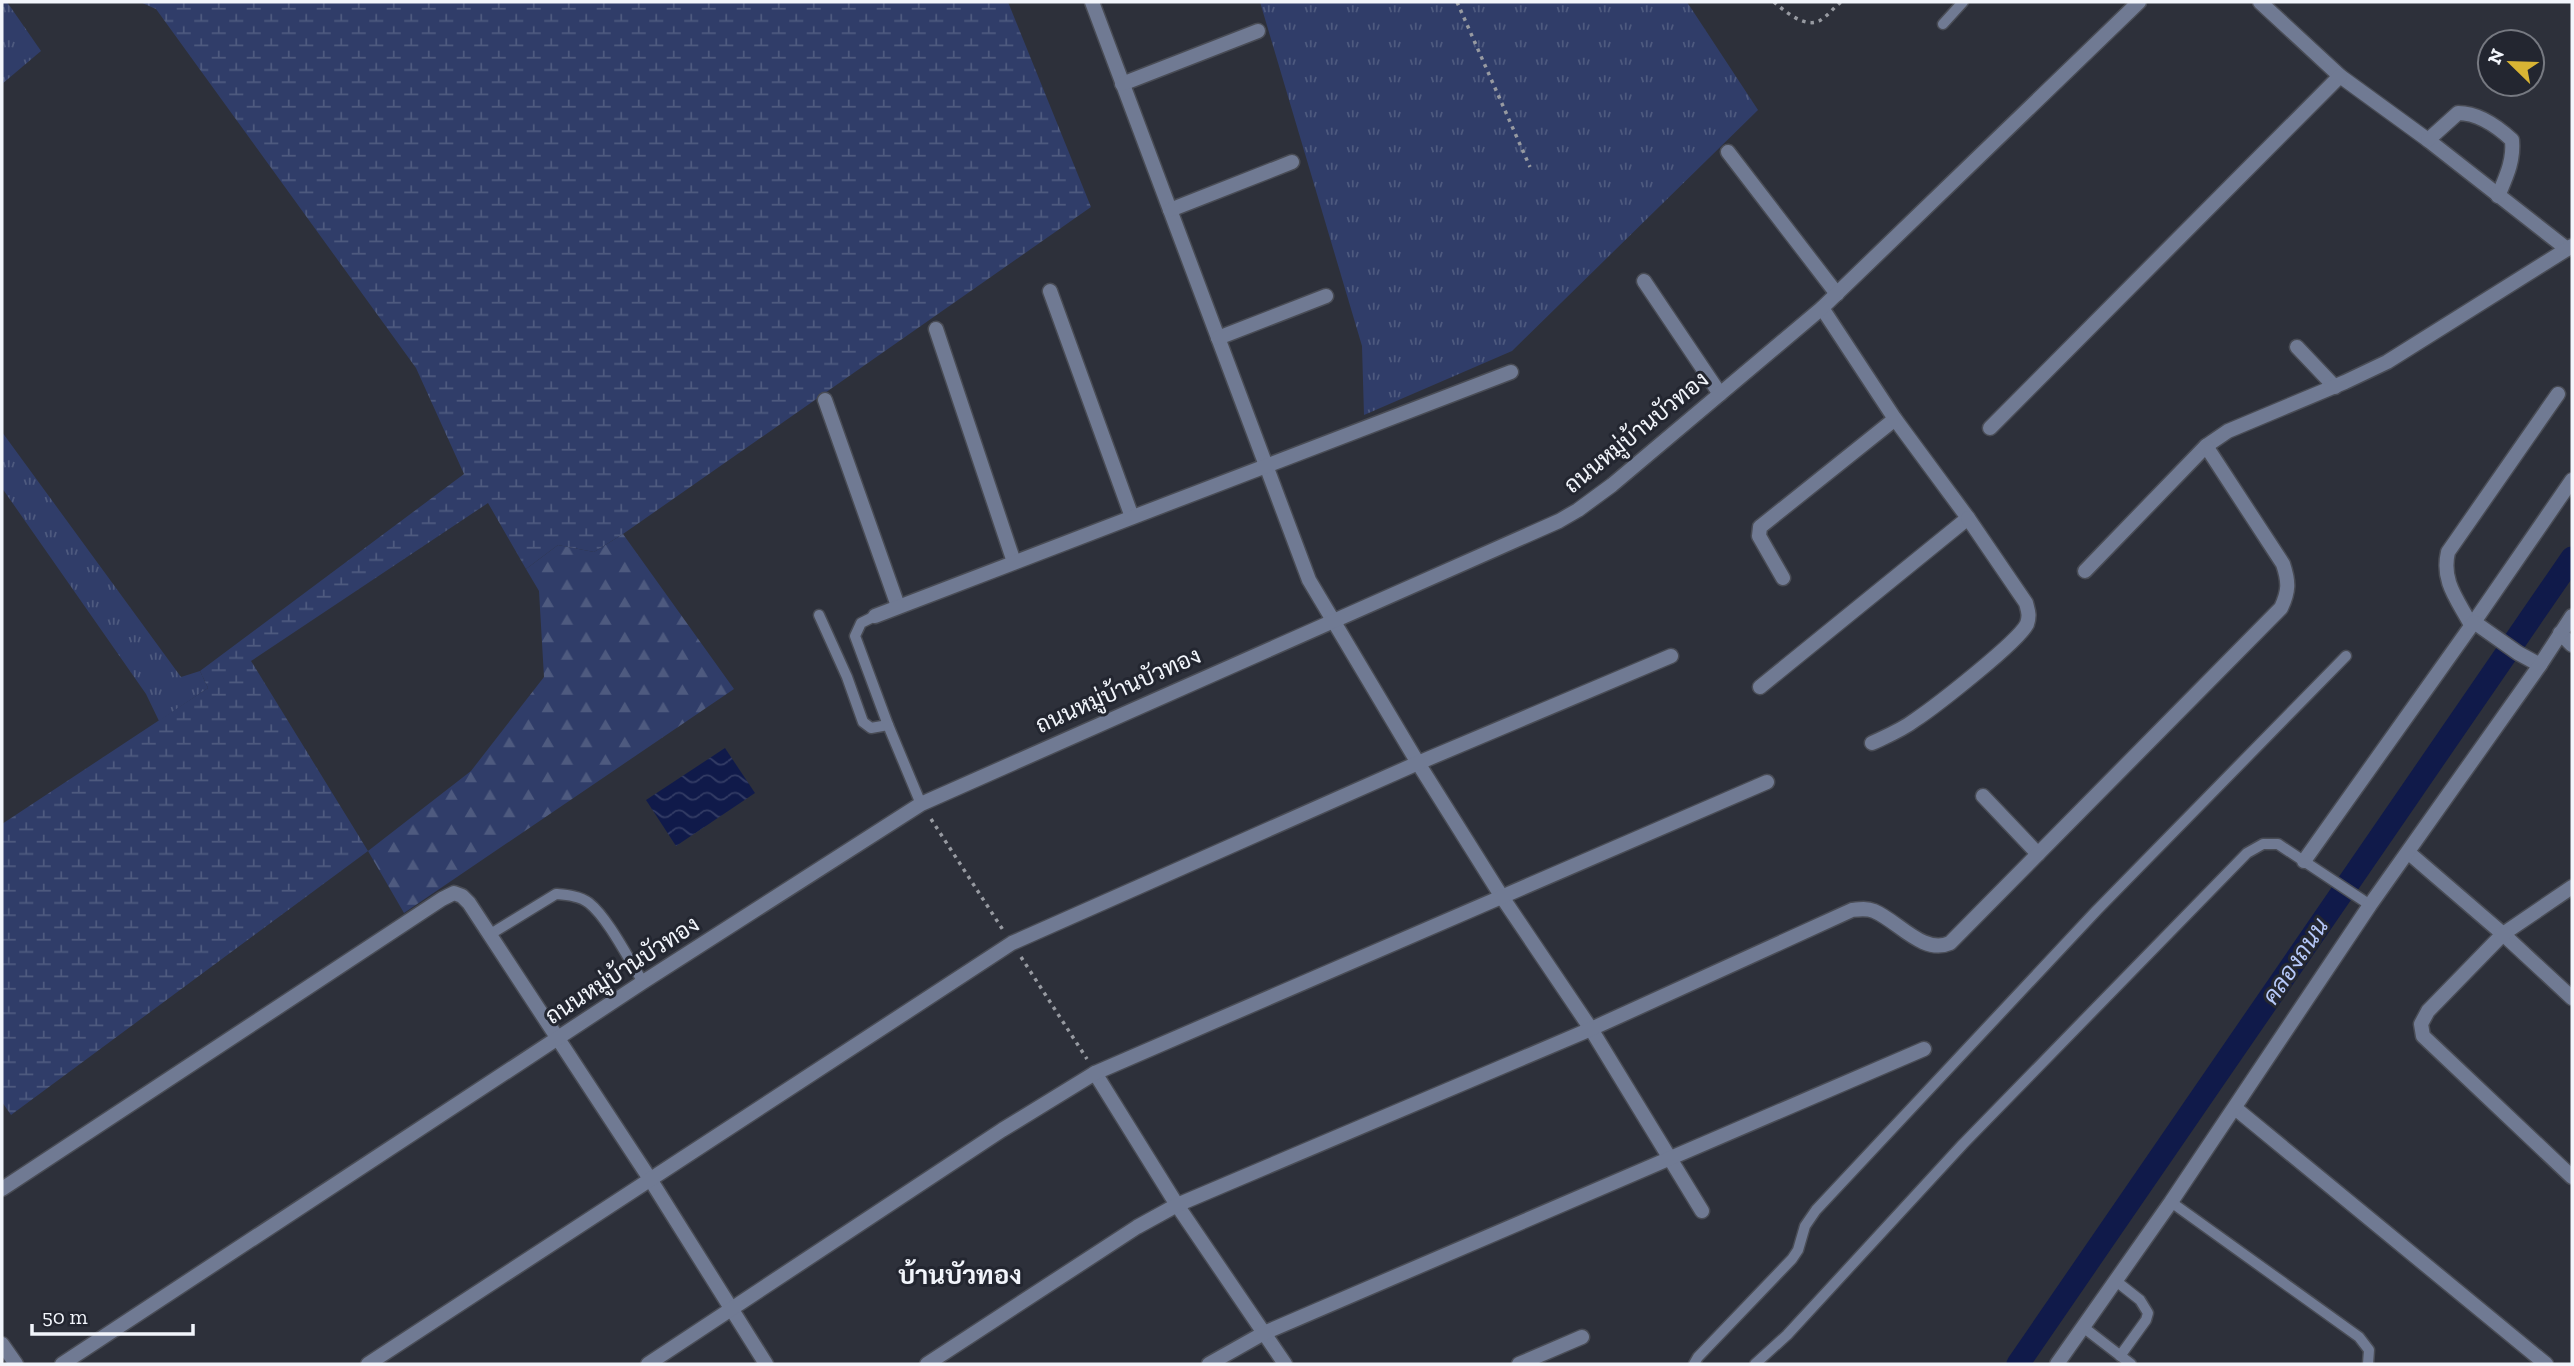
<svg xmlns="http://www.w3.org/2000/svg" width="2574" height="1366" viewBox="0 0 2574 1366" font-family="'Zilla Slab',Sarabun,serif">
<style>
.grass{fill:url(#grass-tufts)}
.forest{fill:url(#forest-firs)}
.wetland{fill:url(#wetland-marsh)}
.water{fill:url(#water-waves)}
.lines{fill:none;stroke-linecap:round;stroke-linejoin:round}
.canal{stroke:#101a4a;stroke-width:23}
.service-casing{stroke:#494c55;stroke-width:13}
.minor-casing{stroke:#494c55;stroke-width:17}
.tertiary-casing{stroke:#494c55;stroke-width:17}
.path{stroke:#979aa1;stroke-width:3.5;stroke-dasharray:3.5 5;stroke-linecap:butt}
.service{stroke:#707a93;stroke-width:10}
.minor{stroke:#707a93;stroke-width:14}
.tertiary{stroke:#707a93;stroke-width:14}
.labels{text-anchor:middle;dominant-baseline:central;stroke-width:6;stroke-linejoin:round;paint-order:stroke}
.street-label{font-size:23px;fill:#f2f5fb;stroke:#232630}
.water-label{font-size:24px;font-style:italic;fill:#b6c8f9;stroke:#232630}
.quarter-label{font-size:26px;font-weight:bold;fill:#f2f5fb;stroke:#232630}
</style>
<defs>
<pattern id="grass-tufts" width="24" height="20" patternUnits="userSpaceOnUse" patternTransform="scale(1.75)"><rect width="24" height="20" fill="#303d69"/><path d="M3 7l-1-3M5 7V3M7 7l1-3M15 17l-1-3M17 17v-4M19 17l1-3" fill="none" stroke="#4e5a7f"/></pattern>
<pattern id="forest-firs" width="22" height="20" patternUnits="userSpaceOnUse" patternTransform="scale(1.75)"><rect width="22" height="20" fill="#303d69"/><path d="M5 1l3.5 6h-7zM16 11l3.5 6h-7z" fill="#4e5a7f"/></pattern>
<pattern id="wetland-marsh" width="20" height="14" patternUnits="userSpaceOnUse" patternTransform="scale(1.75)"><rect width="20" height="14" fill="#303d69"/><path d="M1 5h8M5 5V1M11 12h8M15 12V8" fill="none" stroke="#4e5a7f"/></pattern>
<pattern id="water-waves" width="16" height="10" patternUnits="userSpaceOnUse" patternTransform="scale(1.75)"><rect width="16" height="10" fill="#101a4a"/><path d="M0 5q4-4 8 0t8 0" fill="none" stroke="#333c65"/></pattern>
</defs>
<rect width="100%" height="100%" fill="#2d303a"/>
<g class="grass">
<path d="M 2,2 L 7,2 L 41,51 L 2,84 Z"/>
<path d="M 1260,2 L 1687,2 L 1758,110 L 1512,351 L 1364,415 L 1362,346 Z"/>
<path d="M 2,432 L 181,677 L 200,671 L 208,688 L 159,721 L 146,694 L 2,488 Z"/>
</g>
<path class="forest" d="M 623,534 L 734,689 L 404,913 L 368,851 L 471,771 L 544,677 L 539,591 L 526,569 L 558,545 L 594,552 Z"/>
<path class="wetland" d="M 140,2 L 1008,2 L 1091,207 L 623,534 L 594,552 L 558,545 L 526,569 L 488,503 L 251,661 L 368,851 L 11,1115 L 2,1102 L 2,824 L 208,688 L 200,671 L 464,474 L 416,368 L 156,9 Z"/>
<path class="water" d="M 725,748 L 755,793 L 676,846 L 646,800 Z"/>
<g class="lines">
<path class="canal" d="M 2018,1364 L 2572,558"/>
<g class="service-casing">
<g id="service">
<path d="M 1943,24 L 1963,2"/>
<path d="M 819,615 L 847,677 L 863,722 L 871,728 L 888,725"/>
<path d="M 875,616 L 861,623 L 855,636 L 888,725 L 921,804"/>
<path d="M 489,935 L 556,894 C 567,895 580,896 589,903 C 608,918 629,960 643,982"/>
<path d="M 2171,1202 L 2359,1337 L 2369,1350 L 2368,1364"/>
<path d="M 2116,1281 L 2140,1300 L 2148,1313 L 2146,1320 L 2120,1356"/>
<path d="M 2083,1327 L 2131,1364"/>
<path d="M 1694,1364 L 1698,1357 L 1792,1259 L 1798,1250 L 1805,1226 L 1816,1210 L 2097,910 L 2346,656"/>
<path d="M 1755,1364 L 1787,1335 L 1963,1144 L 2247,853 L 2263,844 L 2278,844 L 2370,905"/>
</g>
</g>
<g class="minor-casing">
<g id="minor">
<path d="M 1092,2 L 1309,580 L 1418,763 L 1502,897 L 1591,1029 L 1702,1211"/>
<path d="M 2260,2 L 2340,76 L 2428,140 L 2567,249"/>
<path d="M 1122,84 L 1258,31"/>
<path d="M 2428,140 L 2458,113 C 2478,113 2498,127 2512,140 C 2514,161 2506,177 2498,196"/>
<path d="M 1728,152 L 1837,294"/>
<path d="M 1170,210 L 1292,162"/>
<path d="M 1644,281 L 1720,394"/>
<path d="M 1050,291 L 1132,517"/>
<path d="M 936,329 L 1014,562"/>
<path d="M 1218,338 L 1326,296"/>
<path d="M 2297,347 L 2335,387"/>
<path d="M 825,400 L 898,606"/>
<path d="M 1990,428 L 2340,76"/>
<path d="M 2085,571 L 2206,446 L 2228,431 L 2345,382 L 2387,362 L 2572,246"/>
<path d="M 1783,578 L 1759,536 L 1760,527 L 1895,419"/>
<path d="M 875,616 L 1511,372"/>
<path d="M 2474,622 L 2572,480"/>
<path d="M 2471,625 C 2458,600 2441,582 2448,552 L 2558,394"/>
<path d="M 2560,633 L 2572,645"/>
<path d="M 1760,687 L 1968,518 L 1895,419 L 1822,308"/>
<path d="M 1872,743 C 1887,736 1902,730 1915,720 C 1936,706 2018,642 2027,624 C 2030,615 2028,611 2026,603 L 1968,518"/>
<path d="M 1983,796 L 2038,854"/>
<path d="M 2409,853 L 2503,934 L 2572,998"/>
<path d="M 2304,861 L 2474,622 L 2518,653 L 2540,665"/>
<path d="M 2572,887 L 2503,934 L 2428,1011 L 2421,1024 L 2423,1036 L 2572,1177"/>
<path d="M 1095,1073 L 1177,1205 L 1285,1364"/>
<path d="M 2235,1108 L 2546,1364"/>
<path d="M 2,1189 L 442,899 L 454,893 L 462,896 L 469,903 L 650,1179 L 766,1364"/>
<path d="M 2,1344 L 16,1364"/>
<path d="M 62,1364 L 643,982 L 921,804 L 1559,521 L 1578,510 L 1612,485 L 1822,308 L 2139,2"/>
<path d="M 368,1364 L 1012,943 L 1418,763 L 1671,656"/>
<path d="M 648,1364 L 1002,1130 L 1095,1073 L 1767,782"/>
<path d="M 927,1364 L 1137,1227 L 1177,1205 L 1591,1029 L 1852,910 C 1860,909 1867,908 1874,911 C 1898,921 1923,955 1950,943 L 2281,608 C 2289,591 2289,582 2283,564 L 2206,446"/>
<path d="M 1209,1364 L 1264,1333 L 1924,1049"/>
<path d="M 1519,1364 L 1582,1337"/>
</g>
</g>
<g class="tertiary-casing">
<path id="tertiary" d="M 2057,1364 L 2171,1202 L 2370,905 L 2540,665 L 2572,616"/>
</g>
<g class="path">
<path d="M 1457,2 L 1530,167"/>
<path d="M 1774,2 C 1784,11 1805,28 1819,21 C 1827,17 1834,7 1841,2"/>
<path d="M 931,819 L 1003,930"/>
<path d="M 1021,957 L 1087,1059"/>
</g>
<use href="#service" class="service"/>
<use href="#minor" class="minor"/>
<use href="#tertiary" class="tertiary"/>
</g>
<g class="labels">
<g class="street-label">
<text transform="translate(1636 432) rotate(-39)">ถนนหมู่บ้านบัวทอง</text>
<text transform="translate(1118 690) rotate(-24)">ถนนหมู่บ้านบัวทอง</text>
<text transform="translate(622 970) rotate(-33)">ถนนหมู่บ้านบัวทอง</text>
</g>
<g class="water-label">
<text transform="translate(2295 961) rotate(-56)">คลองถนน</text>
</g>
<g class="quarter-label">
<text x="960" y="1275">บ้านบัวทอง</text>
</g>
</g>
<rect width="2574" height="1366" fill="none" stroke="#f2f5fb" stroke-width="7"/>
<g transform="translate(2511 63) rotate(293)"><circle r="33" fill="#232630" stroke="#767981" stroke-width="2"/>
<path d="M0-5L12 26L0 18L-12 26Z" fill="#d8b434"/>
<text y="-10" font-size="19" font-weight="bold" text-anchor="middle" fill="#f2f5fb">N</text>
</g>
<path d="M32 1324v10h161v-10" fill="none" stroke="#f2f5fb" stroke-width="3.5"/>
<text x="42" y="1324" font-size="21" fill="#f2f5fb" stroke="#232630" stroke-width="5" paint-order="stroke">50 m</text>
</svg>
